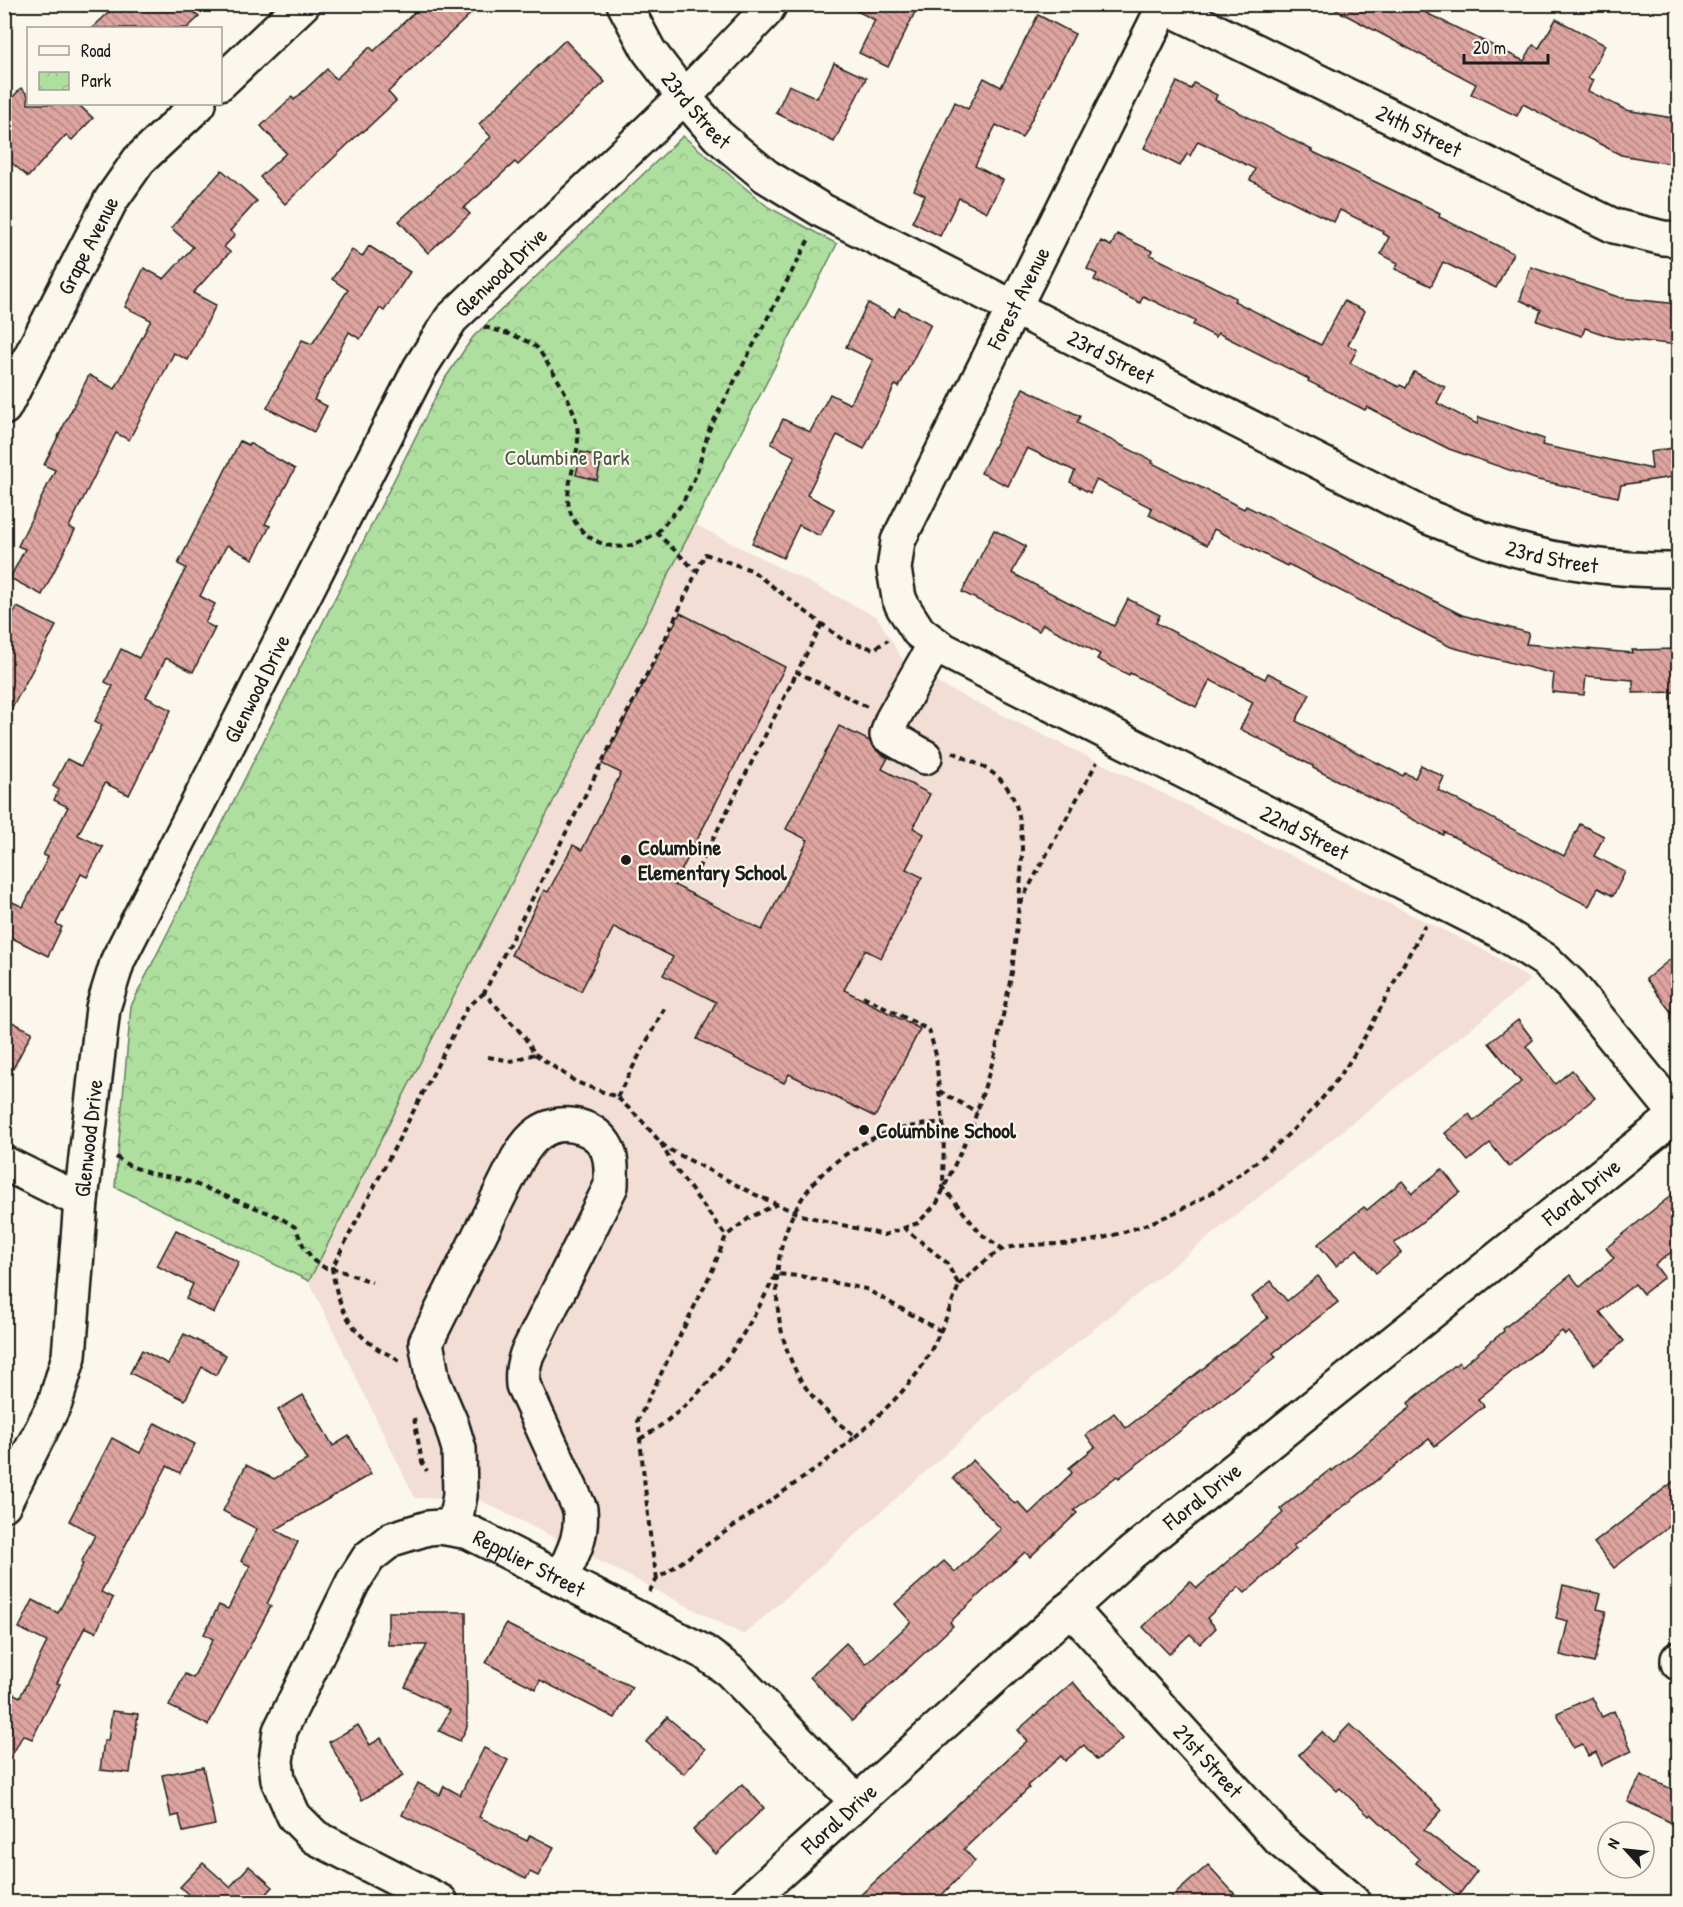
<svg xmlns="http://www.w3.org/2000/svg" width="1683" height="1907" viewBox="0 0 1683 1907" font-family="'Patrick Hand',sans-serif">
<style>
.built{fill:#f2ded5}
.park{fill:url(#park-crowns);stroke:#657e5e;stroke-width:1.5}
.building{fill:url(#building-back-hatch);stroke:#1c1c1c;stroke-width:1.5}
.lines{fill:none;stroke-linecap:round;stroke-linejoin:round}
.minor-casing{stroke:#1c1c1c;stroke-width:38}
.path{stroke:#1c1c1c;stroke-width:4;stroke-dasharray:6 4.5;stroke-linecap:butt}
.minor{stroke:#fbf7ec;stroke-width:33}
.poi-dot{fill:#1c1c1c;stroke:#fbf7ec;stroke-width:2}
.labels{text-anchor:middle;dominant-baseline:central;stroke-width:4.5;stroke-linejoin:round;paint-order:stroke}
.street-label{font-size:22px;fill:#1c1c1c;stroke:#fbf7ec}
.park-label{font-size:22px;fill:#485643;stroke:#fbf7ec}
.poi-label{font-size:22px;font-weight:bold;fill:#1c1c1c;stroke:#fbf7ec;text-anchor:start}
</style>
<defs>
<pattern id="park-crowns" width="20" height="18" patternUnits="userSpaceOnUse" patternTransform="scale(1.5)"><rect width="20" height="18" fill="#aedf9f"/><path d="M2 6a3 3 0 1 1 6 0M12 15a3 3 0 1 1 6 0" fill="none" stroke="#95bf88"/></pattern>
<pattern id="building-back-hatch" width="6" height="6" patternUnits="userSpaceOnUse" patternTransform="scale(1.5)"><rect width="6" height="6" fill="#dea4a0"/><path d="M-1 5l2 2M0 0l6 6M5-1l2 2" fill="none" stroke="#b38582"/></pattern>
</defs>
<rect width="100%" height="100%" fill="#fbf7ec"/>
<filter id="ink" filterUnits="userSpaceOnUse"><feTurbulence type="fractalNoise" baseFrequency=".0167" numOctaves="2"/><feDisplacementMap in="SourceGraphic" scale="12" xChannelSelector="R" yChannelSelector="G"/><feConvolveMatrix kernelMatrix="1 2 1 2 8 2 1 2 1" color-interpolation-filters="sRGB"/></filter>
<g filter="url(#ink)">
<path class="built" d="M 694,524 L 877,617 L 908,669 L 1490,953 L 1531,980 L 1011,1395 L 744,1635 L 480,1500 L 415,1498 L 309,1281 Z"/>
<path class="park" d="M 683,136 L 768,207 L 837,244 L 309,1281 L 115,1187 L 131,1006 L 444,380 L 473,337 Z"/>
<g class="building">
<path d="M 118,4 L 187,4 L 199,17 L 187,28 L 92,28 Z"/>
<path d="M 423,4 L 481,4 L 388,92 L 396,101 L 363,132 L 362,131 L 285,204 L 260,177 L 286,153 L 261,126 L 292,97 L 294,100 L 327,69 L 336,79 L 370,47 L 374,51 Z"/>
<path d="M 843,4 L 919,4 L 888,67 L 859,53 L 875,20 Z"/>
<path d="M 1325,4 L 1408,4 L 1524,61 L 1533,45 L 1539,48 L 1556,19 L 1605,45 L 1588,78 L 1593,80 L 1588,91 L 1626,110 L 1678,119 L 1678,165 L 1621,155 L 1523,104 L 1517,116 L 1471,94 L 1476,84 Z"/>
<path d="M 1038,15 L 1075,34 L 1022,138 L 996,125 L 975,166 L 1003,180 L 987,212 L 959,198 L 940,236 L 912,222 L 925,195 L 914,190 L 955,102 L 968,109 L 984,78 L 1001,87 Z"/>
<path d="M 565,40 L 605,82 L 518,165 L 515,162 L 464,208 L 470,214 L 428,253 L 399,221 L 491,137 L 479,124 Z"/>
<path d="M 834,63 L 866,78 L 834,142 L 776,113 L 789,85 L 817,98 Z"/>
<path d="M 1177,82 L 1191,89 L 1194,83 L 1217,95 L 1215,100 L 1312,150 L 1311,151 L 1440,213 L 1439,217 L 1513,253 L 1496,288 L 1443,262 L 1431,286 L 1395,269 L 1398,263 L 1381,254 L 1389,237 L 1382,233 L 1383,231 L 1340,210 L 1334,222 L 1305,208 L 1250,180 L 1255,169 L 1198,141 L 1190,156 L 1187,154 L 1180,166 L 1144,148 Z"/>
<path d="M 21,88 L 28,95 L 28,104 L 78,104 L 93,118 L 72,140 L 66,135 L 28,177 L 4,156 L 4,107 Z"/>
<path d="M 222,170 L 257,201 L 230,231 L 235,235 L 224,247 L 230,252 L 193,293 L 216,305 L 188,360 L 174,353 L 129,440 L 116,433 L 69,527 L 75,530 L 42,595 L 10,578 L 25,549 L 18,546 L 55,470 L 44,465 L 89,375 L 115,389 L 151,320 L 125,307 L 144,268 L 164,279 L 193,247 L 171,228 Z"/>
<path d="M 1117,234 L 1152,251 L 1150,255 L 1236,298 L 1234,301 L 1321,345 L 1344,301 L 1365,311 L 1348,345 L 1357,350 L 1350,363 L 1399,387 L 1400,385 L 1406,388 L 1414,372 L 1445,387 L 1437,403 L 1477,424 L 1479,417 L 1544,439 L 1542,445 L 1652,469 L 1650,452 L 1678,447 L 1678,476 L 1621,485 L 1618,497 L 1538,480 L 1449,449 L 1367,407 L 1365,410 L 1308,381 L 1309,379 L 1218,333 L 1216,337 L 1193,325 L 1195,321 L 1143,296 L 1140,303 L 1094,280 L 1097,274 L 1087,269 L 1101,241 L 1111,246 Z"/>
<path d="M 369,246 L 410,272 L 384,311 L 380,308 L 360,339 L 349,332 L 314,400 L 327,406 L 314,432 L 267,408 L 302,340 L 312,344 L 348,290 L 332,279 L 352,250 L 362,257 Z"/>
<path d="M 1531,267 L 1621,298 L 1678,304 L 1678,345 L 1615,338 L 1585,328 L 1582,336 L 1537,321 L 1541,310 L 1520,300 Z"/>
<path d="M 868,303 L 894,317 L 899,308 L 931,324 L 899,387 L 895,385 L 864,449 L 837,435 L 807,495 L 834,509 L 820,536 L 799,525 L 783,558 L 752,543 L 795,456 L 771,444 L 783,419 L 810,432 L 830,394 L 850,404 L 873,360 L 846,347 Z"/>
<path d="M 1023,388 L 1080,416 L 1077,423 L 1153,461 L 1152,463 L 1244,509 L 1246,506 L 1462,615 L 1529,633 L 1526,644 L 1633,653 L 1632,650 L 1678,649 L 1678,692 L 1633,693 L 1633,680 L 1586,676 L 1584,695 L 1552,692 L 1554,674 L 1451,647 L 1288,564 L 1287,566 L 1214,529 L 1207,545 L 1149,515 L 1152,508 L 1096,480 L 1090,493 L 1070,482 L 1075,471 L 1027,448 L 1008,486 L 981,473 Z"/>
<path d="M 240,441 L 248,445 L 249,443 L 295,469 L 265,524 L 270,526 L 253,559 L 227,545 L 200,596 L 215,604 L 205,623 L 215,628 L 193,672 L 166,658 L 146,697 L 171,710 L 129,795 L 105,783 L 78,835 L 103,847 L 87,877 L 81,874 L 56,924 L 62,927 L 48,956 L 4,934 L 4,898 L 23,907 L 48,857 L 43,855 L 68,807 L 54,800 L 59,790 L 53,786 L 67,759 L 81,766 L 102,725 L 95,721 L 113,686 L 105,682 L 121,649 L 139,658 L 186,568 L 178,564 Z"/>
<path d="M 581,452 L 602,457 L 597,480 L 576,475 Z"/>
<path d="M 994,530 L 1026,546 L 1012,573 L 1114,626 L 1128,599 L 1160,615 L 1156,623 L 1265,679 L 1268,673 L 1310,694 L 1296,721 L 1403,776 L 1405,773 L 1415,778 L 1421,765 L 1444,777 L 1438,790 L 1564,856 L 1580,824 L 1604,836 L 1594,856 L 1625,872 L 1613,896 L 1598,888 L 1589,906 L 1444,832 L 1443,835 L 1313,768 L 1313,766 L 1240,729 L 1253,702 L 1210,680 L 1196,707 L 1130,673 L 1129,675 L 1097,659 L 1100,654 L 1043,624 L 1039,631 L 962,592 Z"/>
<path d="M 17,607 L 56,626 L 4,723 L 4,631 Z"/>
<path d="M 680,613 L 785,667 L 674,885 L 762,930 L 808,840 L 786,829 L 839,726 L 870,741 L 877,751 L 888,758 L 882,769 L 930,794 L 913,828 L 924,834 L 906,869 L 922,877 L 881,958 L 865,950 L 844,990 L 920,1029 L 875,1117 L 789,1074 L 784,1083 L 697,1039 L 716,1002 L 663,975 L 673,957 L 614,927 L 581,991 L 511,955 L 544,890 L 548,892 L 573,845 L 582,850 L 621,773 L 602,764 Z"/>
<path d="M 1678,953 L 1678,1021 L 1646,979 Z"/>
<path d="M 4,1018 L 32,1032 L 4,1086 Z"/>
<path d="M 1518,1020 L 1533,1040 L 1526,1046 L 1555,1084 L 1572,1070 L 1595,1098 L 1509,1167 L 1490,1143 L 1468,1161 L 1445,1133 L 1469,1114 L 1474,1121 L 1521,1082 L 1489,1043 Z"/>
<path d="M 1442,1169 L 1460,1192 L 1394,1244 L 1401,1253 L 1376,1273 L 1357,1249 L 1336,1266 L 1318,1244 L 1364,1207 L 1367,1210 L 1402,1181 L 1412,1193 Z"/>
<path d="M 1678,1190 L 1678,1247 L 1655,1265 L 1664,1277 L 1643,1294 L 1635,1284 L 1600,1312 L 1624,1341 L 1595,1365 L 1569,1332 L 1565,1335 L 1562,1331 L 1478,1399 L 1484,1406 L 1435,1446 L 1429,1439 L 1293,1546 L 1296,1549 L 1245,1593 L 1239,1587 L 1207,1618 L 1216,1628 L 1200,1644 L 1190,1634 L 1169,1654 L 1143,1627 L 1190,1581 L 1197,1588 L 1283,1513 L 1280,1509 L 1331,1469 L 1332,1471 L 1411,1407 L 1408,1403 L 1459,1362 L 1462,1366 L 1504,1331 L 1503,1329 L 1571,1275 L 1580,1287 L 1614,1258 L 1606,1248 Z"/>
<path d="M 176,1230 L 239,1262 L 214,1313 L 186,1299 L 193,1284 L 157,1266 Z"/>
<path d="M 1318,1276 L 1338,1302 L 1273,1353 L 1276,1357 L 1119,1478 L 1117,1476 L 1074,1510 L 1077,1513 L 1030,1557 L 1025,1552 L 950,1622 L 953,1626 L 852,1721 L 810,1677 L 846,1643 L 866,1664 L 911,1622 L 895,1604 L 944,1561 L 955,1572 L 1001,1529 L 953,1478 L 973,1460 L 1015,1504 L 1018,1502 L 1029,1514 L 1072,1473 L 1069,1468 L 1095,1447 L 1086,1435 L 1114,1413 L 1126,1428 L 1268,1318 L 1252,1297 L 1271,1281 L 1287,1301 Z"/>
<path d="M 184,1334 L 226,1355 L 216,1375 L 202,1367 L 185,1400 L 130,1373 L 142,1350 L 168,1364 Z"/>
<path d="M 303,1395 L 333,1446 L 349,1436 L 371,1474 L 275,1530 L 298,1542 L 267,1604 L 271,1606 L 208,1725 L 169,1706 L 185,1674 L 193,1678 L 213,1639 L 204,1634 L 219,1605 L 228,1609 L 250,1566 L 241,1561 L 257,1529 L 223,1511 L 246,1465 L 274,1479 L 307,1460 L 278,1410 Z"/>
<path d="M 155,1423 L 195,1444 L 180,1473 L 167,1466 L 101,1592 L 113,1598 L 96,1632 L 85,1627 L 57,1683 L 60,1684 L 32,1739 L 23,1735 L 4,1770 L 4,1689 L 20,1697 L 47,1642 L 19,1628 L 33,1600 L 58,1613 L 83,1564 L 81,1563 L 95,1535 L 69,1521 L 112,1438 L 140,1453 Z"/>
<path d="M 1678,1478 L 1678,1519 L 1614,1568 L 1594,1543 Z"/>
<path d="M 1563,1585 L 1601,1594 L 1597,1609 L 1606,1611 L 1594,1663 L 1560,1655 L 1568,1621 L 1556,1618 Z"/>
<path d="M 388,1612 L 466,1612 L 467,1727 L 460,1741 L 439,1731 L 450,1710 L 405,1687 L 427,1645 L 388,1645 Z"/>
<path d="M 506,1624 L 632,1687 L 615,1718 L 540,1680 L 536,1689 L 486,1663 Z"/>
<path d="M 1073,1682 L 1122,1739 L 1097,1760 L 1084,1745 L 1065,1761 L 1061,1756 L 1027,1786 L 1029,1788 L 964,1849 L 975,1861 L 935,1902 L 853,1902 L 1027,1741 L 1018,1730 Z"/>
<path d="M 1592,1697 L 1602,1717 L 1614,1711 L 1632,1751 L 1602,1765 L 1596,1752 L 1588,1756 L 1582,1744 L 1573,1748 L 1557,1713 Z"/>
<path d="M 112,1711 L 138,1714 L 130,1773 L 100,1770 L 104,1741 L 108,1741 Z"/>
<path d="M 667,1717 L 705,1749 L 684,1774 L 646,1742 Z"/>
<path d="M 1350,1724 L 1442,1810 L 1424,1830 L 1477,1871 L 1458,1896 L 1416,1863 L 1419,1859 L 1371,1814 L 1369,1816 L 1340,1788 L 1337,1791 L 1299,1755 L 1322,1732 L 1333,1742 Z"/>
<path d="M 358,1725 L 370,1745 L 381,1738 L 403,1776 L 362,1800 L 329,1742 Z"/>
<path d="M 484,1748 L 508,1760 L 479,1817 L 527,1841 L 530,1835 L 554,1847 L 538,1876 L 530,1872 L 526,1879 L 402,1815 L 418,1783 L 440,1795 L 444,1786 L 460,1795 Z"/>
<path d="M 203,1767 L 215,1825 L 183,1832 L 179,1815 L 171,1817 L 162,1775 Z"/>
<path d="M 1641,1775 L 1678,1792 L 1678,1826 L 1628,1802 Z"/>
<path d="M 742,1784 L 764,1808 L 716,1854 L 693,1830 Z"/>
<path d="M 203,1863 L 230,1887 L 249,1866 L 273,1887 L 259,1902 L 197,1902 L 180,1887 Z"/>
<path d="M 1208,1865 L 1242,1902 L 1166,1902 Z"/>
</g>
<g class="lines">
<g class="minor-casing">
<g id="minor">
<path id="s1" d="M 624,4 L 649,51 L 684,97 L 718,136 L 766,176 L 823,211 L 1428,517 C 1451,526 1474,536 1497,544 C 1556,562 1617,571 1678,570"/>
<path id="s2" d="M 1165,4 L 898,541 L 894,569 L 899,598 L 903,607 L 919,632 L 942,649 L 1498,930 L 1545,960 L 1571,985 L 1677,1115"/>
<path id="s3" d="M 1164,6 L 1614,226 L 1663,238 L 1678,239"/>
<path d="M 220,83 L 303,4"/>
<path id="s4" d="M 4,408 L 111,200 L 139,160 L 199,104"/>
<path d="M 925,757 L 887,735 L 892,720 L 935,644"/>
<path d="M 4,1163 L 81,1201"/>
<path id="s5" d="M 4,1504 L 55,1403 L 69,1356 L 81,1201 L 103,1008 L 118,960 L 420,368 L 451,319 L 684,97 L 766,11 L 770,4"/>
<path d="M 454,1529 L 460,1495 L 459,1449 L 451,1423 L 433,1381 L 426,1342 L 518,1158 C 524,1148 530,1139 539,1133 C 559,1118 592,1124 605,1145 C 613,1157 611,1173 611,1186 L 527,1354 C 523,1366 522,1373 523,1385 L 580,1509 C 583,1538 572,1554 561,1579"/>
<path id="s6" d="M 1070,1608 L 1280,1840 L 1353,1902"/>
<path d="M 1678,1659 L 1678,1663"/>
<path id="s7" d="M 441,1902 L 315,1837 L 294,1816 L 278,1780 L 276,1761 L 280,1731 L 353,1582 L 369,1557 L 392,1539 L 428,1528 L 440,1527 L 469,1532 L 704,1652 L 730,1671 L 857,1802"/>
<path id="s8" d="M 747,1902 L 1130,1554 L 1678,1114"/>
</g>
</g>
<g class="path">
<path d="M 484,327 C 499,331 524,337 536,347 C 539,349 542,355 544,358 C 559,381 578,409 578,438 C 578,460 563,490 570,511 C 578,536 606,552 632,545 C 641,542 649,537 657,533 L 696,571"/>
<path d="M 657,533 L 682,504 L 696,475 L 709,430 L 810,237"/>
<path d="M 822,624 L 797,672 L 867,707"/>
<path d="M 953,752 C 966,759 982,765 994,774 C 1032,803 1021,862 1019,904"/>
<path d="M 698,869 L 797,672"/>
<path d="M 863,996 L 929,1030 L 936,1055 L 939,1091 L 977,1112"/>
<path d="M 535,1054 L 576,1082 L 617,1097 L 641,1120 L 661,1143 L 670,1150 L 754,1194 L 801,1215 L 884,1235 L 918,1223 L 937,1203 L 972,1127 L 995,1054 L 1012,972 L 1019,905 L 1097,762"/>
<path d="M 488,1057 L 511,1061 L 535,1054 L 523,1035 L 484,993 L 667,635 L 705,554 L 751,570 L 843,640 L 874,649 L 888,640"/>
<path d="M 939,1091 L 944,1131 L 943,1187 L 981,1234 L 1003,1249"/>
<path d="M 617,1097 L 665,1007"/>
<path d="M 661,1143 L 672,1164 L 726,1236"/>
<path d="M 116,1157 L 128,1165 L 149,1173 L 182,1179 L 279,1217 L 295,1227 L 304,1247 L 314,1261 L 325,1268 L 332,1268 L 372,1282"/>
<path d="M 959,1285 C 972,1273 985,1259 1001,1250 C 1017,1243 1059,1245 1078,1243 C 1094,1241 1111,1236 1127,1231 C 1214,1204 1297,1140 1348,1064 C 1367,1035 1383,1004 1399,973 C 1407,957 1417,941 1425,925"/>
<path d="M 399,1361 C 393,1356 385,1353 378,1349 C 348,1329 337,1304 332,1268 L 467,1008 L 484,993"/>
<path d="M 414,1418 L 422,1462 L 427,1471"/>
<path d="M 855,1437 C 878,1416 902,1395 920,1369 C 937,1343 948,1314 959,1285 L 946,1262 L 904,1228"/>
<path d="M 640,1439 C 707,1399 742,1342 776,1274 L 800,1276 L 866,1289 L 941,1331"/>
<path d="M 657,1579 L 651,1544 L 638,1420 L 712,1271 L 726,1236 L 749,1218 L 777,1204"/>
<path d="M 649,1592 L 657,1579 L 819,1467 L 855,1437 C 834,1419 813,1401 799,1377 C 768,1321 768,1242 808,1190 C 822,1171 844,1154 864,1143 C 888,1129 916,1125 943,1122"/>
</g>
<use href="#minor" class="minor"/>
</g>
</g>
<g class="poi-dot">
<circle cx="626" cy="860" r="6"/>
<circle cx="864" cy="1130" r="6"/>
</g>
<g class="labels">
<g class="street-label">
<text stroke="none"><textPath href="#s1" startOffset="129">23rd Street</textPath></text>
<text stroke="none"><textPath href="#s3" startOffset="284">24th Street</textPath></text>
<text stroke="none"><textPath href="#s4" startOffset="183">Grape Avenue</textPath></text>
<text stroke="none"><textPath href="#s5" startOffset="1353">Glenwood Drive</textPath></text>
<text transform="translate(1018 298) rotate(-63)">Forest Avenue</text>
<text stroke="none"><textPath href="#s1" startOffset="615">23rd Street</textPath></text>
<text stroke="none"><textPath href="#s1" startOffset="1101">23rd Street</textPath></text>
<text stroke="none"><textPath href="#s5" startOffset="867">Glenwood Drive</textPath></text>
<text stroke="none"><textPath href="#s2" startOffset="1132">22nd Street</textPath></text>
<text stroke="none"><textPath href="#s5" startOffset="381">Glenwood Drive</textPath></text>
<text stroke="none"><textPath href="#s8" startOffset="1096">Floral Drive</textPath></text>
<text stroke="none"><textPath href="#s8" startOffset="610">Floral Drive</textPath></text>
<text stroke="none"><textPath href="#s7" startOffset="632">Repplier Street</textPath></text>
<text stroke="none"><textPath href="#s6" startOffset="206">21st Street</textPath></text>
<text stroke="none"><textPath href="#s8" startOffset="124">Floral Drive</textPath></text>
</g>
<g class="park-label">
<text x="567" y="457">Columbine Park</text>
</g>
<g class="poi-label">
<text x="638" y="847">Columbine<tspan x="638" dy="25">Elementary School</tspan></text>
<text x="876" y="1130">Columbine School</text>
</g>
</g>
<rect width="1683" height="1907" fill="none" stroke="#fbf7ec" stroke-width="24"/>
<rect x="12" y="12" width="1659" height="1883" fill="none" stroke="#1c1c1c" stroke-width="2" filter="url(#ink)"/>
<rect x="27" y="27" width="195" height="78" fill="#fbf7ec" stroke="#a29f99" stroke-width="1.5"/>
<rect x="39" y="46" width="30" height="9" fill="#fbf7ec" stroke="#a29f99" stroke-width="1.5"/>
<text x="81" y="57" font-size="18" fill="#1c1c1c">Road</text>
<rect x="39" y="72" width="30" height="18" fill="url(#park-crowns)" stroke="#a29f99" stroke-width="1.5"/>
<text x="81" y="87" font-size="18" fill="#1c1c1c">Park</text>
<g transform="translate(1626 1850) rotate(297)"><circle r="28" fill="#fbf7ec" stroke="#a29f99" stroke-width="1.5"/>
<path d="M0-4.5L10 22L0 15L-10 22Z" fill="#1c1c1c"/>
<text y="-9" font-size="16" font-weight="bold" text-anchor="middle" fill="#1c1c1c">N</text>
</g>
<path d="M1464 54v9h84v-9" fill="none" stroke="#1c1c1c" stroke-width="3"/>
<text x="1473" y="54" font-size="18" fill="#1c1c1c" stroke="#fbf7ec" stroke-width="4.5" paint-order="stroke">20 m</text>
</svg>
